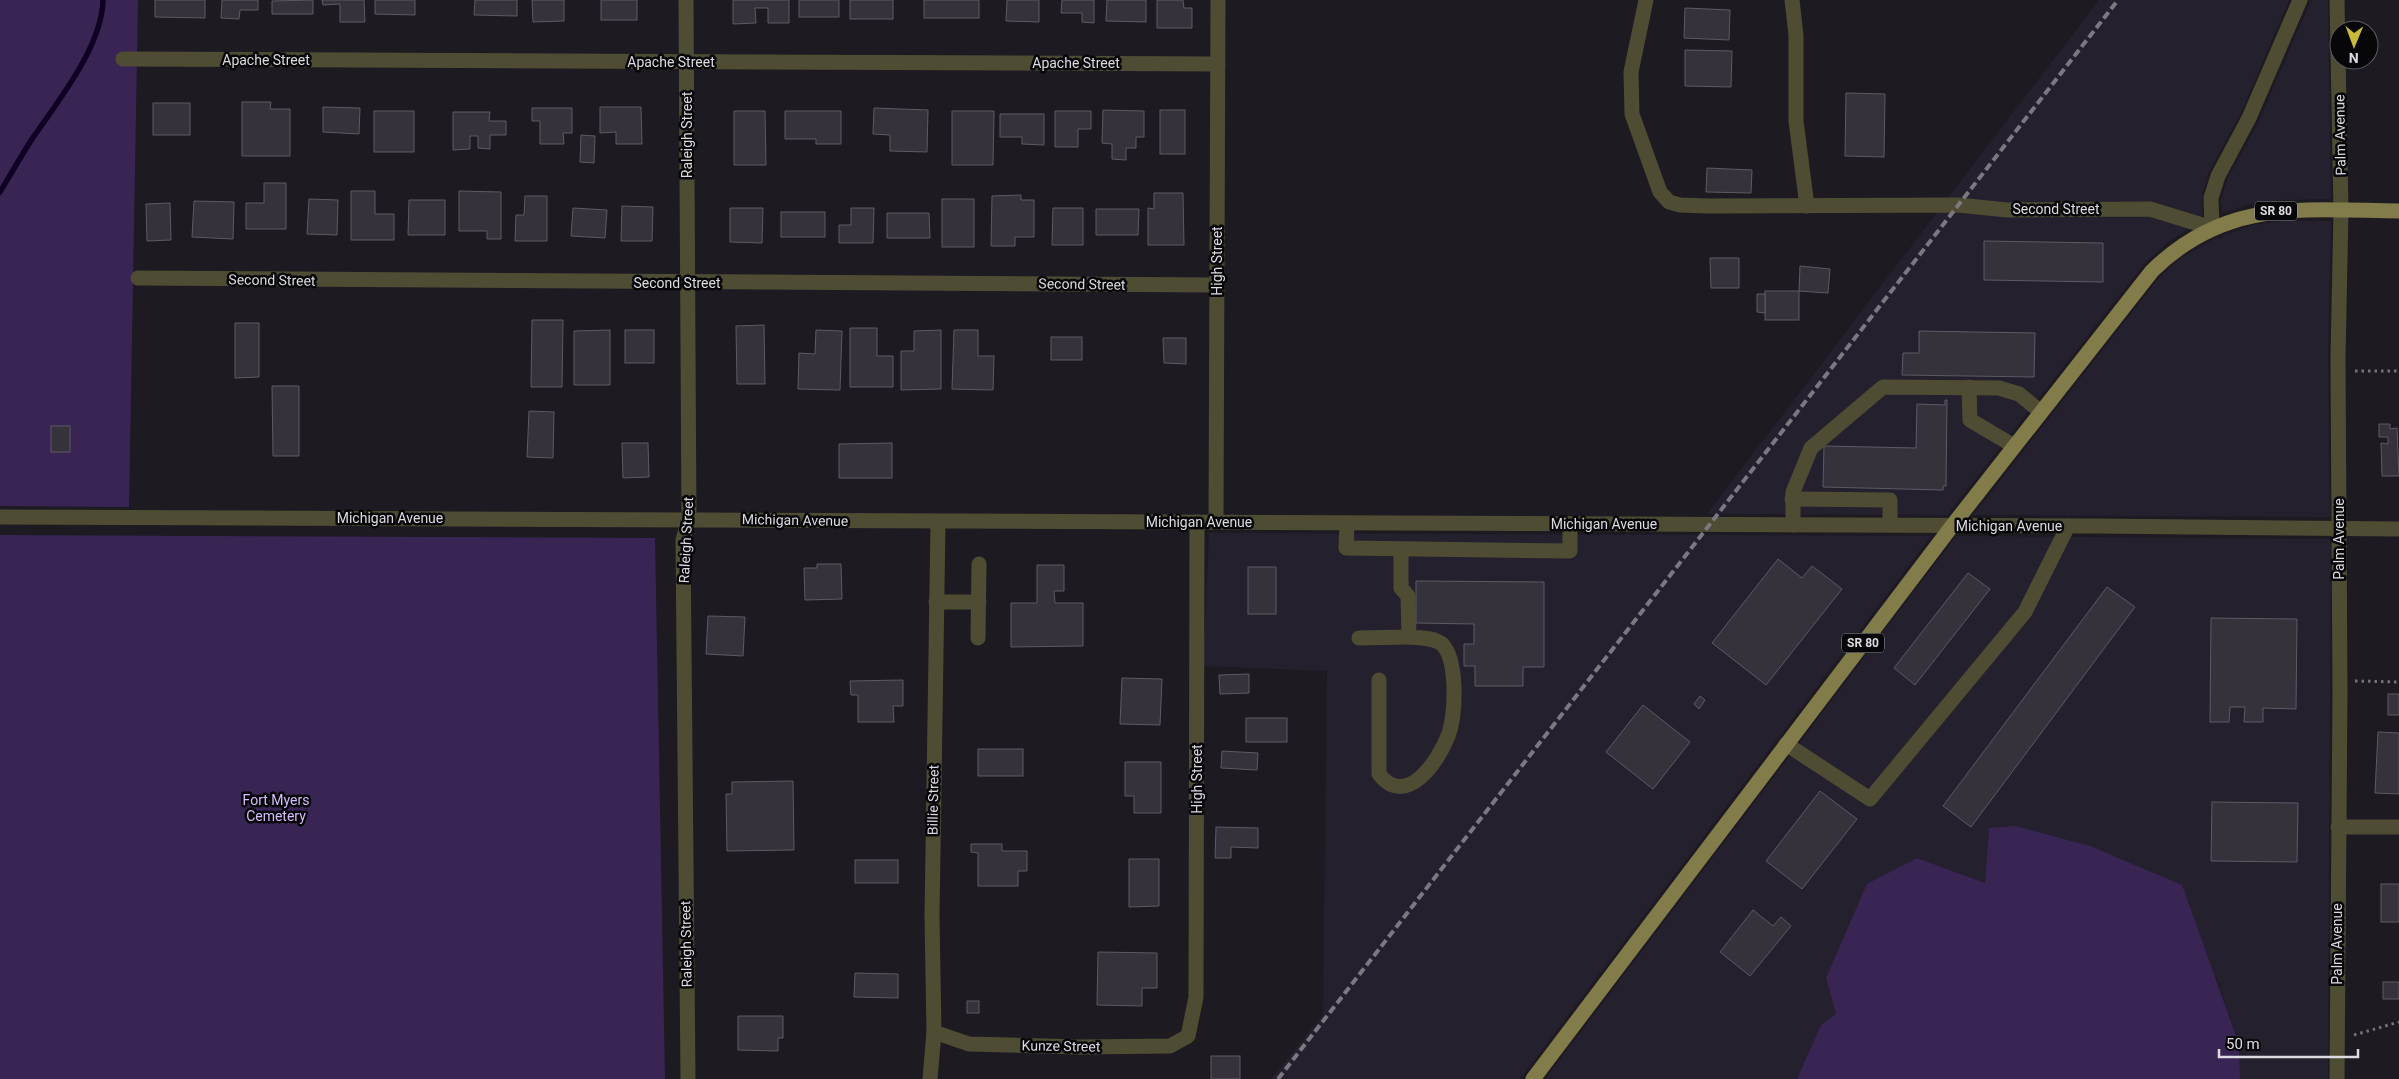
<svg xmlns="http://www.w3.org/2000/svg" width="2399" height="1079" viewBox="0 0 2399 1079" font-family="Roboto,sans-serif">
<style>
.built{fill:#25202e}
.green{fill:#382554}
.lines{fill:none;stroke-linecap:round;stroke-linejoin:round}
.stream{stroke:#0e0023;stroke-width:5.5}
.building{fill:#35323b;stroke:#5e5a64}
.path{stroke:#75737a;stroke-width:3;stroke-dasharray:2.5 4;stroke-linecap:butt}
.minor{stroke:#4f4c34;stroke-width:15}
.major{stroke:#827c4a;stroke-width:15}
.rail{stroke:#7b787f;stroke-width:4;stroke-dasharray:8 4;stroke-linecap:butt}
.labels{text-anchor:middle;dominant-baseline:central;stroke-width:5;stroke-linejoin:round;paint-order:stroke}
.shield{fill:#070609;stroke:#9d9ba0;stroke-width:1}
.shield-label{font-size:12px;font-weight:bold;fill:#dddbe1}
.street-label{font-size:14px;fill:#dddbe1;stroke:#070609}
.park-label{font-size:14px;fill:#d4befd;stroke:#070609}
</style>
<rect width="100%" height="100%" fill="#1d1a22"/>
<g class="built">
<path d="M 2099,0 L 2289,0 L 2241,113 L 2209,172 L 2202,194 L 2202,220 L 2168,242 L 2144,264 L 1947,515 L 1707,514 Z"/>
<path d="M 2311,0 L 2328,0 L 2331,199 L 2281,200 L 2250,204 L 2222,213 L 2221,200 L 2227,180 L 2258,123 Z"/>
<path d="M 2283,221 L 2331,221 L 2328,358 L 2330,517 L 1973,515 L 2158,279 L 2178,260 L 2215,238 L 2223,238 L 2223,235 L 2254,225 Z"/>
<path d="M 1209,533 L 1931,536 L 1520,1079 L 1271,1079 L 1323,1015 L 1327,671 L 1203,666 Z"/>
<path d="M 1956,536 L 2331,539 L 2328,1079 L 2240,1079 L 2239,1044 L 2216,977 L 1989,829 L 1985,883 L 1918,858 L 1826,978 L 1836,1014 L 1821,1026 L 1797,1079 L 1545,1079 Z"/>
</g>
<g class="green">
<path d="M 0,0 L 138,0 L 129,507 L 0,506 Z"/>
<path d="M 0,535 L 655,538 L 665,1079 L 0,1079 Z"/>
<path d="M 2015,826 L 2090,846 L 2182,885 L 2239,1044 L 2240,1079 L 1797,1079 L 1821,1025 L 1836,1014 L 1826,978 L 1867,884 L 1917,858 L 1985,883 L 1989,828 Z"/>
</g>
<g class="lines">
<path class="stream" d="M 0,192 C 11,174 21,156 32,139 C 58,101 102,47 103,0"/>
</g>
<g class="building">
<path d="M 155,0 L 205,0 L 205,18 L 155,17 Z"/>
<path d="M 222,0 L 258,0 L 258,10 L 240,10 L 239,19 L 221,18 Z"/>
<path d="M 313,0 L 313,14 L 272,14 L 272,1 Z"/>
<path d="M 322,0 L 364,0 L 365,22 L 340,22 L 340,4 L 323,5 Z"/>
<path d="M 375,0 L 415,0 L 415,15 L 375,14 Z"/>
<path d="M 475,0 L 517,0 L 517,16 L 474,15 Z"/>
<path d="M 532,0 L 564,0 L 564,21 L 533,22 Z"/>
<rect x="601" y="0" width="36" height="20"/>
<path d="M 733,0 L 789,0 L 789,23 L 768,23 L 768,8 L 755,8 L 756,23 L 733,24 Z"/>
<rect x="799" y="0" width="40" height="17"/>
<rect x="850" y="0" width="43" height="19"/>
<rect x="924" y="0" width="55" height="18"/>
<path d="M 1007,0 L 1039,0 L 1039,22 L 1006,21 Z"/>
<path d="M 1062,0 L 1094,0 L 1094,23 L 1082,22 L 1082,13 L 1061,13 Z"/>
<path d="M 1107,0 L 1146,0 L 1146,22 L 1106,21 Z"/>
<path d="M 1157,0 L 1183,0 L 1184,8 L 1192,8 L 1192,28 L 1157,28 Z"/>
<path d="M 1685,8 L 1730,10 L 1729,40 L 1684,38 Z"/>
<path d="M 1685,50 L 1732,51 L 1731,87 L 1685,86 Z"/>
<path d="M 1846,93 L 1885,94 L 1884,157 L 1845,156 Z"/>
<path d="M 242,102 L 271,102 L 270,109 L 290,109 L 290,156 L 242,156 Z"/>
<rect x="153" y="103" width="37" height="32"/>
<path d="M 323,107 L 360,108 L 359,134 L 323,132 Z"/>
<path d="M 600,107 L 641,107 L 642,144 L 616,144 L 616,132 L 600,133 Z"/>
<path d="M 532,108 L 572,108 L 572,133 L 563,133 L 564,144 L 540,144 L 540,121 L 532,121 Z"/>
<path d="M 874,108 L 928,110 L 927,152 L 890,151 L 890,135 L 873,134 Z"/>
<path d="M 1103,110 L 1144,111 L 1144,137 L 1136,137 L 1136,148 L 1126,148 L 1126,160 L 1112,159 L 1112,144 L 1102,143 Z"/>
<rect x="1160" y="110" width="25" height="44"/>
<rect x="374" y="111" width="40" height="41"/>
<path d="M 734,111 L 765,111 L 766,165 L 734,165 Z"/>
<path d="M 785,111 L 841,111 L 841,144 L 816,144 L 816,139 L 785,139 Z"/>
<path d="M 952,111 L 994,111 L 993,165 L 952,165 Z"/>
<path d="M 1055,111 L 1091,111 L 1091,129 L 1078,129 L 1078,147 L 1055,147 Z"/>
<path d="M 453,112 L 490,112 L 489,121 L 506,121 L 506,135 L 490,135 L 490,149 L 478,148 L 478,136 L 470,136 L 470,149 L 453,150 Z"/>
<path d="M 1000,114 L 1044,114 L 1044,145 L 1022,144 L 1022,137 L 1000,137 Z"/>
<path d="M 581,135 L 595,136 L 594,163 L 580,162 Z"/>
<path d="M 1707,168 L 1752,170 L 1751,193 L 1706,192 Z"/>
<path d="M 264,183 L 286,183 L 286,229 L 246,229 L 246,203 L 264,203 Z"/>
<path d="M 351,191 L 375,191 L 375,214 L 394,214 L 394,240 L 351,240 Z"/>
<path d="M 459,191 L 501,192 L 501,239 L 487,239 L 487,231 L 459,231 Z"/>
<path d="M 1154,193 L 1183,193 L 1184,245 L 1148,245 L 1148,208 L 1154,209 Z"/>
<path d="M 1021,195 L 1021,200 L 1034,200 L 1034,237 L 1015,237 L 1015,246 L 991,246 L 992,196 Z"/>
<path d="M 525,196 L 547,196 L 547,241 L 515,241 L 516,215 L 524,215 Z"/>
<path d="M 309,199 L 338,200 L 337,235 L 307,234 Z"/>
<rect x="942" y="199" width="32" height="48"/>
<path d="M 409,200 L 445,200 L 445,235 L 408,235 Z"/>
<path d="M 194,201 L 234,202 L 233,239 L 192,237 Z"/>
<path d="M 170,203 L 171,240 L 147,241 L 146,204 Z"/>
<path d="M 622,206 L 653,207 L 652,241 L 621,241 Z"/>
<path d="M 573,208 L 607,210 L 605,238 L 571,236 Z"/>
<path d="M 730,208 L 763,208 L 762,243 L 730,242 Z"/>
<path d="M 851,208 L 874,208 L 873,243 L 839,243 L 839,225 L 851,225 Z"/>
<path d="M 1053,208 L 1083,208 L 1083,245 L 1052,245 Z"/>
<path d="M 1096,209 L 1139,209 L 1138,235 L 1096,235 Z"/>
<rect x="781" y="212" width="44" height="25"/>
<path d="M 887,213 L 929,213 L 930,238 L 887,238 Z"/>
<path d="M 1984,241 L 2103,243 L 2103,282 L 1984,280 Z"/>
<path d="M 1710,258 L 1739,258 L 1739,288 L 1711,288 Z"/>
<path d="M 1800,266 L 1830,269 L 1828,293 L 1799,291 Z"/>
<rect x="1765" y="291" width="34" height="29"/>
<path d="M 1757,294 L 1765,294 L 1765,313 L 1757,312 Z"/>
<path d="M 532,320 L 563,320 L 562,387 L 531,387 Z"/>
<path d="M 235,323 L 259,323 L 259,377 L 235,378 Z"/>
<path d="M 764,325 L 765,384 L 737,384 L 736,326 Z"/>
<path d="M 850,328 L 877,328 L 877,356 L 893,356 L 893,387 L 850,387 Z"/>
<path d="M 610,330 L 610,385 L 574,385 L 574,331 Z"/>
<rect x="625" y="330" width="29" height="33"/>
<path d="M 816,330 L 842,331 L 840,390 L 798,389 L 799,353 L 815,354 Z"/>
<path d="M 941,330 L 941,389 L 901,390 L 901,351 L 914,351 L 914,331 Z"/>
<path d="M 954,330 L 978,330 L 978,356 L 994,356 L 993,390 L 952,389 Z"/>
<path d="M 1919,331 L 2035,333 L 2034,377 L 1902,375 L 1903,353 L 1919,353 Z"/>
<rect x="1051" y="337" width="31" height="23"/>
<path d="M 1163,338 L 1186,338 L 1186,364 L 1164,363 Z"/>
<path d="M 272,386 L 299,386 L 299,456 L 273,456 Z"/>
<path d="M 1945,400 L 1947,400 L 1946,486 L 1943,486 L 1943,490 L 1823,487 L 1824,446 L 1916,448 L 1917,404 L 1945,405 Z"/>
<path d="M 529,411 L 554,412 L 553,458 L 527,457 Z"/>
<path d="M 2379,424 L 2390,424 L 2390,429 L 2397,428 L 2399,476 L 2382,476 L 2381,443 L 2388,444 L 2388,437 L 2379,437 Z"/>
<rect x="51" y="426" width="19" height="26"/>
<path d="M 622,443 L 648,443 L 649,477 L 623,478 Z"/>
<path d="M 892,443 L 892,478 L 839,478 L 839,444 Z"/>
<path d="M 1778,559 L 1802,578 L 1812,566 L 1842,589 L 1766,685 L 1712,643 Z"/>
<path d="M 817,564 L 841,564 L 842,599 L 805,600 L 804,568 L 817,568 Z"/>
<path d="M 1037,565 L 1064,565 L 1064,591 L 1054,591 L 1055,603 L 1083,603 L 1083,646 L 1011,647 L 1011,603 L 1037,603 Z"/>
<rect x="1248" y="567" width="28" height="47"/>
<path d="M 1968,573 L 1990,589 L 1915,685 L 1894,668 Z"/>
<path d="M 1416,581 L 1544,582 L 1544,667 L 1523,667 L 1523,686 L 1475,686 L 1475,666 L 1464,666 L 1464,644 L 1474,644 L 1474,624 L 1416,623 Z"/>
<path d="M 2107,587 L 2135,607 L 1971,827 L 1943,806 Z"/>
<path d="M 708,616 L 745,617 L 743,656 L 706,654 Z"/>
<path d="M 2211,618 L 2297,619 L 2296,709 L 2263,708 L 2263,722 L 2244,722 L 2245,707 L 2230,707 L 2229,722 L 2210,722 Z"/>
<path d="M 1249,674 L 1249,693 L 1220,694 L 1219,675 Z"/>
<path d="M 1122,678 L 1162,679 L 1160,725 L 1120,724 Z"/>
<path d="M 903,680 L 903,706 L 893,706 L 894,722 L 858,722 L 858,695 L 851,695 L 850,681 Z"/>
<rect x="2388" y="694" width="11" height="21"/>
<path d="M 1700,696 L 1705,700 L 1699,709 L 1694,704 Z"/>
<path d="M 1643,705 L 1690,742 L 1653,789 L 1606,752 Z"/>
<rect x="1246" y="718" width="41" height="24"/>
<path d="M 2378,732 L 2399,733 L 2399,794 L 2375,793 Z"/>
<rect x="978" y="749" width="45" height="27"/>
<path d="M 1222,751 L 1258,753 L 1257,770 L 1221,768 Z"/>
<path d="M 1125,762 L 1161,762 L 1161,813 L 1134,813 L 1134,796 L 1125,796 Z"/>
<path d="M 793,781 L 794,850 L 727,851 L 726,794 L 732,794 L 732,782 Z"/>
<path d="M 1820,791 L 1857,819 L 1802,889 L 1766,861 Z"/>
<path d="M 2212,802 L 2298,803 L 2297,862 L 2211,861 Z"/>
<path d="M 1216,827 L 1258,828 L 1258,848 L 1231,847 L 1231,858 L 1215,858 Z"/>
<path d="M 971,844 L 1002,844 L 1002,851 L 1027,851 L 1027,871 L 1018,871 L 1018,886 L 978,886 L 978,853 L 971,852 Z"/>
<path d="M 1129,859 L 1159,859 L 1159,906 L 1129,907 Z"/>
<rect x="855" y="860" width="43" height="23"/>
<rect x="2381" y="884" width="18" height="38"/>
<path d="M 1753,910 L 1773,926 L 1781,917 L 1791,926 L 1750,976 L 1720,952 Z"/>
<path d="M 1098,952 L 1157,953 L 1157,988 L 1142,988 L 1142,1006 L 1097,1005 Z"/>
<path d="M 855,973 L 898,974 L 898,998 L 854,997 Z"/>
<rect x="2383" y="982" width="16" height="17"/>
<rect x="967" y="1001" width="12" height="12"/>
<path d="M 738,1016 L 783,1016 L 783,1038 L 778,1038 L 778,1051 L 738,1050 Z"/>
<rect x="1211" y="1056" width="29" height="23"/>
</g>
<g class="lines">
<g class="path">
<path d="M 2355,371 L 2399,371"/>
<path d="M 2355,681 L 2399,682"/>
<path d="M 2354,1035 L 2399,1022"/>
</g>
<g class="minor">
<path d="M 686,0 L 689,519 L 683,540 L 688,1079"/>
<path d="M 1646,0 L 1631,72 L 1632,114 L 1660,192 L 1669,202 L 1680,205 L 1709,206 L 1958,205 L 2007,210 L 2150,209 L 2212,228 L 2211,198 L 2218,176 L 2249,118 L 2300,0"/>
<path d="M 1792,0 L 1796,35 L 1796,121 L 1807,206"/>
<path d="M 123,59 L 1218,64"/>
<path d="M 138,278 L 1216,285"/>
<path d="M 1969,387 L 1970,420 L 2014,446"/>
<path d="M 1792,499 L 1890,500 L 1890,525"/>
<path d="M 0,517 L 2096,526 L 2399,529"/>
<path d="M 1216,522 L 1218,0"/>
<path d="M 1347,523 L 1346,548 L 1570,551 L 1570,524"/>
<path d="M 1793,525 L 1793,492 L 1811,448 L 1883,387 L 1999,388 L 2019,394 L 2041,412"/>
<path d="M 936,602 L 979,602"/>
<path d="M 978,638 L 979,564"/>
<path d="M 1359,638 L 1409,637"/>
<path d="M 1379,680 L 1379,774 C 1406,809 1438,762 1448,736 C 1456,716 1458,660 1442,644 C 1433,637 1420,638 1409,637 L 1408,596 L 1401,588 L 1401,549"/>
<path d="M 1786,744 L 1870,799 L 2025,612 L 2068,526"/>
<path d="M 2338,827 L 2399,827"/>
<path d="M 934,1032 L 969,1044 L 1080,1047 L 1170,1046 L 1188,1036 L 1196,997 L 1197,522"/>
<path d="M 930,1079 L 934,1032 L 932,916 L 938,522"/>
<path d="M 2337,1079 L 2340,691 L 2338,358 L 2341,210 L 2337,0"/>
</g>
<path class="major" d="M 1533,1079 L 1952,526 L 2152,271 C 2226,198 2303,210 2399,211"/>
<path class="rail" d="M 1278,1079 L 2118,0"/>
</g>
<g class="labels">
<g class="shield">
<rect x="2255" y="201.5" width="42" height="19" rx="4"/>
<rect x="1842" y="633.5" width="42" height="19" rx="4"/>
</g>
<g class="shield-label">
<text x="2276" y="211">SR 80</text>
<text x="1863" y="643">SR 80</text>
</g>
<g class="street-label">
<text x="266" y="60">Apache Street</text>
<text x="671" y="62">Apache Street</text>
<text x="1076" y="63">Apache Street</text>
<text transform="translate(687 135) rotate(-90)">Raleigh Street</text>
<text transform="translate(2340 135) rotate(-91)">Palm Avenue</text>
<text x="2056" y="209">Second Street</text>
<text transform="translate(1217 261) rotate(-90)">High Street</text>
<text transform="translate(272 280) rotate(1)">Second Street</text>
<text x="677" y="283">Second Street</text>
<text transform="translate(1082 284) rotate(1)">Second Street</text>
<text x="390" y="518">Michigan Avenue</text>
<text transform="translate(795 520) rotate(1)">Michigan Avenue</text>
<text x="1199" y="522">Michigan Avenue</text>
<text x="1604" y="524">Michigan Avenue</text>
<text x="2009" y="526">Michigan Avenue</text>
<text transform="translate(2339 539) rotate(-90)">Palm Avenue</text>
<text transform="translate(686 540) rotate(-87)">Raleigh Street</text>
<text transform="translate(1197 779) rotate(-90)">High Street</text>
<text transform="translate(933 800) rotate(-89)">Billie Street</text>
<text transform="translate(686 944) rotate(-91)">Raleigh Street</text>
<text transform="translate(2337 944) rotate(-90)">Palm Avenue</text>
<text transform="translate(1061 1046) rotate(1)">Kunze Street</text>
</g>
<g class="park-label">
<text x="276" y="800">Fort Myers<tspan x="276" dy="16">Cemetery</tspan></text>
</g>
</g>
<g transform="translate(2354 45) rotate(181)"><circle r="24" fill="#070609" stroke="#5d5b5f"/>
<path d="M0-4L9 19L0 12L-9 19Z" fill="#c9bb3a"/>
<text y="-8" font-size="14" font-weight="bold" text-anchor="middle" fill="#dddbe1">N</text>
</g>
<path d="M2219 1049v8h139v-8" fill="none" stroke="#dddbe1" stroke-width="2.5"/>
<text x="2226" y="1049" font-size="15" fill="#dddbe1" stroke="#070609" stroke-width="4" paint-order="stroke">50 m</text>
</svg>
